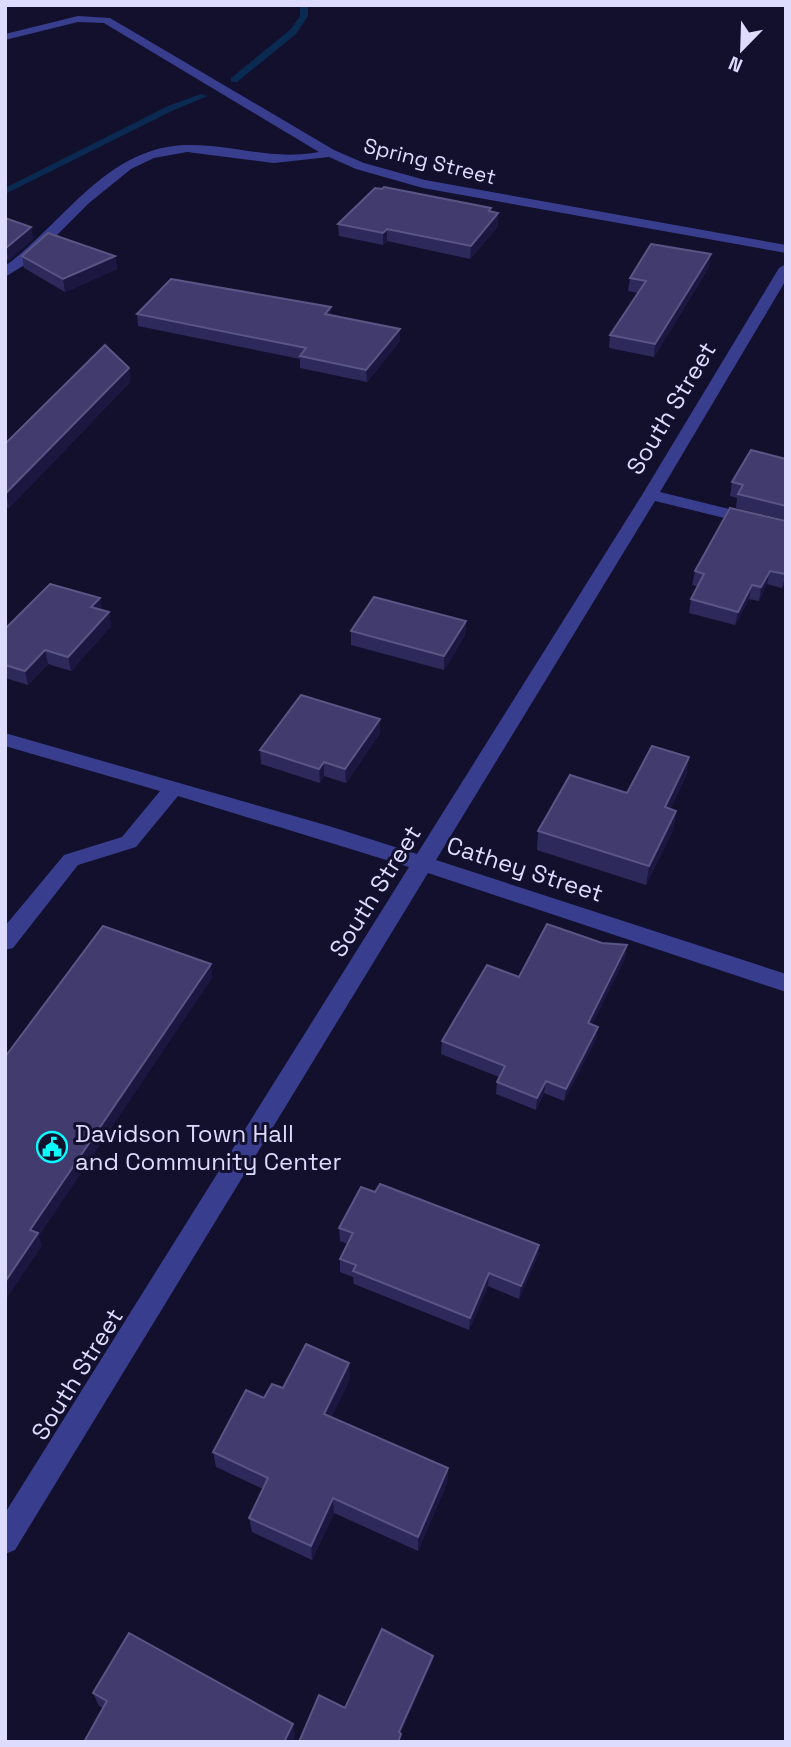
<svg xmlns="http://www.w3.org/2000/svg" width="791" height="1747" viewBox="0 0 791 1747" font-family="'Space Grotesk',sans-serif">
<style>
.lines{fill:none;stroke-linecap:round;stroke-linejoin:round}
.stream{fill:#0a2a52;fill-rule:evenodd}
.minor{fill:#393d8e;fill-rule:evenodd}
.wall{fill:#2e295b}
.shaded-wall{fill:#1b1741}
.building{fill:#413c6d;stroke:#595584;stroke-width:2}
.labels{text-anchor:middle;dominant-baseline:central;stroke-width:6;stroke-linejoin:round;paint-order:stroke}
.far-street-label{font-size:21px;fill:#dddcff;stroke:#12102d}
.street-label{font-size:24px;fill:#dddcff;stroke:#12102d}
.poi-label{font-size:24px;fill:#dddcff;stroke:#12102d;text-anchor:start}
</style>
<rect width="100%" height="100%" fill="#12102d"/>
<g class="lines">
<g class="stream">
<path d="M 300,5 L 308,5 L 308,16 L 296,34 L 237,82 L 231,82 L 231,78 L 290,30 L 300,16 Z"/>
<path d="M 201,94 L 208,96 L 174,110 L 5,194 L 5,188 L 168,106 Z"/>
</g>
<g class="minor">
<path d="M 78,16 L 110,18 L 334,150 L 364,163 L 425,180 L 786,245 L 786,253 L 423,188 L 356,169 L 329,157 L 274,163 L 187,152 L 154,158 L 131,169 L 89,203 L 31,261 L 5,277 L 5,266 C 63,224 107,146 187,145 C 234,144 269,161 319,152 L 104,23 L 78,22 L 5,40 L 5,34 Z"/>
<path d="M 786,264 L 786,280 L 660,492 L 786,523 L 786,533 L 655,501 L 436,860 L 786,974 L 786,992 L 428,873 L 15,1550 L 5,1554 L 5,1513 L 409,867 L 178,796 L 136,847 L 78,865 L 13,948 L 5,950 L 5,926 L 64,855 L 122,837 L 160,791 L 5,746 L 5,733 L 329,826 L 417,854 L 642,495 L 779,268 Z"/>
</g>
</g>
<g class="wall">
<path d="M 491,212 L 498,226 L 470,259 L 387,241 L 383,245 L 339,236 L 338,224 Z"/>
<path d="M 5,218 L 31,227 L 33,239 L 9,260 L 5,258 Z"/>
<path d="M 22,256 L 115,256 L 117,269 L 65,292 L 24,268 Z"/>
<path d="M 709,267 L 654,357 L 609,348 L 610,335 L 638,293 L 628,291 L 630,278 Z"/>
<path d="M 137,314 L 331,315 L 400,341 L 367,382 L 300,368 L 300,359 L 138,326 Z"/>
<path d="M 129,368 L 130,382 L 9,508 L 5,507 L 5,444 Z"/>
<path d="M 786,459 L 786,520 L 736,508 L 737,498 L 730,496 L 732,482 Z"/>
<path d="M 786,521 L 786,581 L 782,588 L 767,584 L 759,601 L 749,599 L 735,625 L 689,613 L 691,599 L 697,586 L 692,585 L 695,571 Z"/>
<path d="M 102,610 L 109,612 L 111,626 L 71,671 L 48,664 L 28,685 L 5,678 L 5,629 Z"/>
<path d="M 466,621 L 465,635 L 444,670 L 351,645 L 351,631 Z"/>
<path d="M 380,719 L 380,733 L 346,783 L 324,776 L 320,783 L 261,764 L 260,750 Z"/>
<path d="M 689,757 L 686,776 L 670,809 L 676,811 L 673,830 L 646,885 L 537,850 L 538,831 L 627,793 Z"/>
<path d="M 602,943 L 627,945 L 625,958 L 592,1024 L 598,1027 L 596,1039 L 564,1101 L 544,1093 L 536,1110 L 496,1094 L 497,1082 L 499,1077 L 441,1054 L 442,1041 Z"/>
<path d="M 375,1192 L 539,1245 L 537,1257 L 519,1299 L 488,1286 L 469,1330 L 354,1284 L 353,1277 L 340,1272 L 340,1259 L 348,1244 L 340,1241 L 339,1228 Z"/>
<path d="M 350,1379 L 331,1417 L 448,1468 L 447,1483 L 418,1551 L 334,1513 L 312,1560 L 252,1532 L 249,1518 L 263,1489 L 216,1467 L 213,1452 L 264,1398 L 283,1388 Z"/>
<path d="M 93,1693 L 293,1724 L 295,1737 L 292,1742 L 84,1742 L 103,1708 L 99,1706 Z"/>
</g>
<g class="shaded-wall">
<path d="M 498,213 L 498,226 L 470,259 L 471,246 Z"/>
<path d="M 31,227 L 33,239 L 9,260 L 6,248 Z"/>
<path d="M 387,229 L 387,241 L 383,245 L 383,233 Z"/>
<path d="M 711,254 L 709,267 L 654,357 L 655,344 Z"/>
<path d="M 115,256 L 117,269 L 65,292 L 63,279 Z"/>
<path d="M 331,307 L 331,319 L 325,314 Z"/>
<path d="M 400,329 L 400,341 L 367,382 L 366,370 Z"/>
<path d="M 129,368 L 130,382 L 9,508 L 6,494 Z"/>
<path d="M 770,571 L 767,584 L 759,601 L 761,587 Z"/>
<path d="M 786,573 L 786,581 L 782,588 Z"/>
<path d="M 752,585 L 749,599 L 735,625 L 738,612 Z"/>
<path d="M 100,598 L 102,612 L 91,607 Z"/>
<path d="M 109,612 L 111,626 L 71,671 L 68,657 Z"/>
<path d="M 466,621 L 465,635 L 444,670 L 444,656 Z"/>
<path d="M 45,650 L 48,664 L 28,685 L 25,671 Z"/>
<path d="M 380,719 L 380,733 L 346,783 L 345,769 Z"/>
<path d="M 689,757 L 686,776 L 662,826 L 665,807 Z"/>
<path d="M 324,762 L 324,776 L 320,783 L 319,769 Z"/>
<path d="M 676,811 L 673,830 L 646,885 L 649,866 Z"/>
<path d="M 627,945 L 625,958 L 587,1035 L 588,1023 Z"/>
<path d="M 211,964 L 212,978 L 39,1236 L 42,1246 L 5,1301 L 5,1282 L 30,1230 Z"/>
<path d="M 598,1027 L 596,1039 L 564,1101 L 566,1089 Z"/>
<path d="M 546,1081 L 544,1093 L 536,1110 L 537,1098 Z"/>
<path d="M 539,1245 L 537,1257 L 519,1299 L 521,1286 Z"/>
<path d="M 489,1273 L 488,1286 L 469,1330 L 470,1318 Z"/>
<path d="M 349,1363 L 350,1379 L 325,1430 L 324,1414 Z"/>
<path d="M 448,1468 L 447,1483 L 418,1551 L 418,1537 Z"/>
<path d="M 333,1498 L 334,1513 L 312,1560 L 311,1546 Z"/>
<path d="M 433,1656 L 433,1661 L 399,1737 L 399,1732 Z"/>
<path d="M 293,1724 L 295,1737 L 292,1742 L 284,1742 Z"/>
</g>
<g class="building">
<path d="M 384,187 L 491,208 L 489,211 L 498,213 L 471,246 L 387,229 L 383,233 L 338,224 L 375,188 L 382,189 Z"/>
<path d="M 5,218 L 31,227 L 6,248 L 5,247 Z"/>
<path d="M 48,233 L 115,256 L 63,279 L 22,256 Z"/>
<path d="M 651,244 L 711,254 L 655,344 L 610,335 L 646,281 L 630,278 Z"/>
<path d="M 171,279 L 331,307 L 325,314 L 400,329 L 366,370 L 300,356 L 306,348 L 137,314 Z"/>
<path d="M 105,345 L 129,368 L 5,494 L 5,444 Z"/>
<path d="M 751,450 L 786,459 L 786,506 L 738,494 L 743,485 L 732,482 Z"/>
<path d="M 730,508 L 786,521 L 785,574 L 770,571 L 761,587 L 752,585 L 738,612 L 691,599 L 704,574 L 695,571 Z"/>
<path d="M 50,584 L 100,598 L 91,607 L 109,612 L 68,657 L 45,650 L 25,671 L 5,665 L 5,629 Z"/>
<path d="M 374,597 L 466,621 L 444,656 L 351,631 Z"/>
<path d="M 301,695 L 380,719 L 345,769 L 324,762 L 319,769 L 260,750 Z"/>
<path d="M 652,746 L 689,757 L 665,807 L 676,811 L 649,866 L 538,831 L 570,775 L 627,793 Z"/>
<path d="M 547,924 L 602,943 L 627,945 L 588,1023 L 598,1027 L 566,1089 L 546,1081 L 537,1098 L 497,1082 L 505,1066 L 442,1041 L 487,965 L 519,977 Z"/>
<path d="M 103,926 L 211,964 L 30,1230 L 38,1233 L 5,1282 L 5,1057 Z"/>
<path d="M 380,1184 L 539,1245 L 521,1286 L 489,1273 L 470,1318 L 353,1271 L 356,1265 L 340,1259 L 353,1233 L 339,1228 L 361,1187 L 375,1192 Z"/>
<path d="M 306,1344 L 349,1363 L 324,1414 L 448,1468 L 418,1537 L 333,1498 L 311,1546 L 249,1518 L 268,1478 L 213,1452 L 246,1390 L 264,1398 L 272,1384 L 283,1388 Z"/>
<path d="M 382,1629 L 433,1656 L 399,1732 L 401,1734 L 398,1742 L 299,1742 L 319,1695 L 345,1708 Z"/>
<path d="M 129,1633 L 293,1724 L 284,1742 L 84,1742 L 107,1701 L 93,1693 Z"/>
</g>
<defs>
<g id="civic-ring" transform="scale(1.575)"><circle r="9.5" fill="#12102d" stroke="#08fbff" stroke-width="1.5"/><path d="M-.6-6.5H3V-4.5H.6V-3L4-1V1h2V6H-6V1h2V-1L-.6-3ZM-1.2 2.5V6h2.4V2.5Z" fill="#08fbff"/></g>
</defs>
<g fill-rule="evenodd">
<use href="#civic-ring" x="52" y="1147"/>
</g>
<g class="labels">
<g class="far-street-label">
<text transform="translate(430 161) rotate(14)">Spring Street</text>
</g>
<g class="street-label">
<text transform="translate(671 408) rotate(-59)">South Street</text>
<text transform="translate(525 869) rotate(18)">Cathey Street</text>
<text transform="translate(375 891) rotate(-58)">South Street</text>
<text transform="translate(77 1374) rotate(-58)">South Street</text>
</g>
<g class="poi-label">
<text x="75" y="1133">Davidson Town Hall<tspan x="75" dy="28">and Community Center</tspan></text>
</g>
</g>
<rect width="791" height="1747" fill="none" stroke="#dddcff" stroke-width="14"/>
<g transform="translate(742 49) rotate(203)" stroke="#12102d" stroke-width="5" paint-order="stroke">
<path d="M0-5L12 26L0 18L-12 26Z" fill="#dddcff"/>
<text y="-10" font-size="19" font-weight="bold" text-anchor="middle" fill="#dddcff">N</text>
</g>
</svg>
